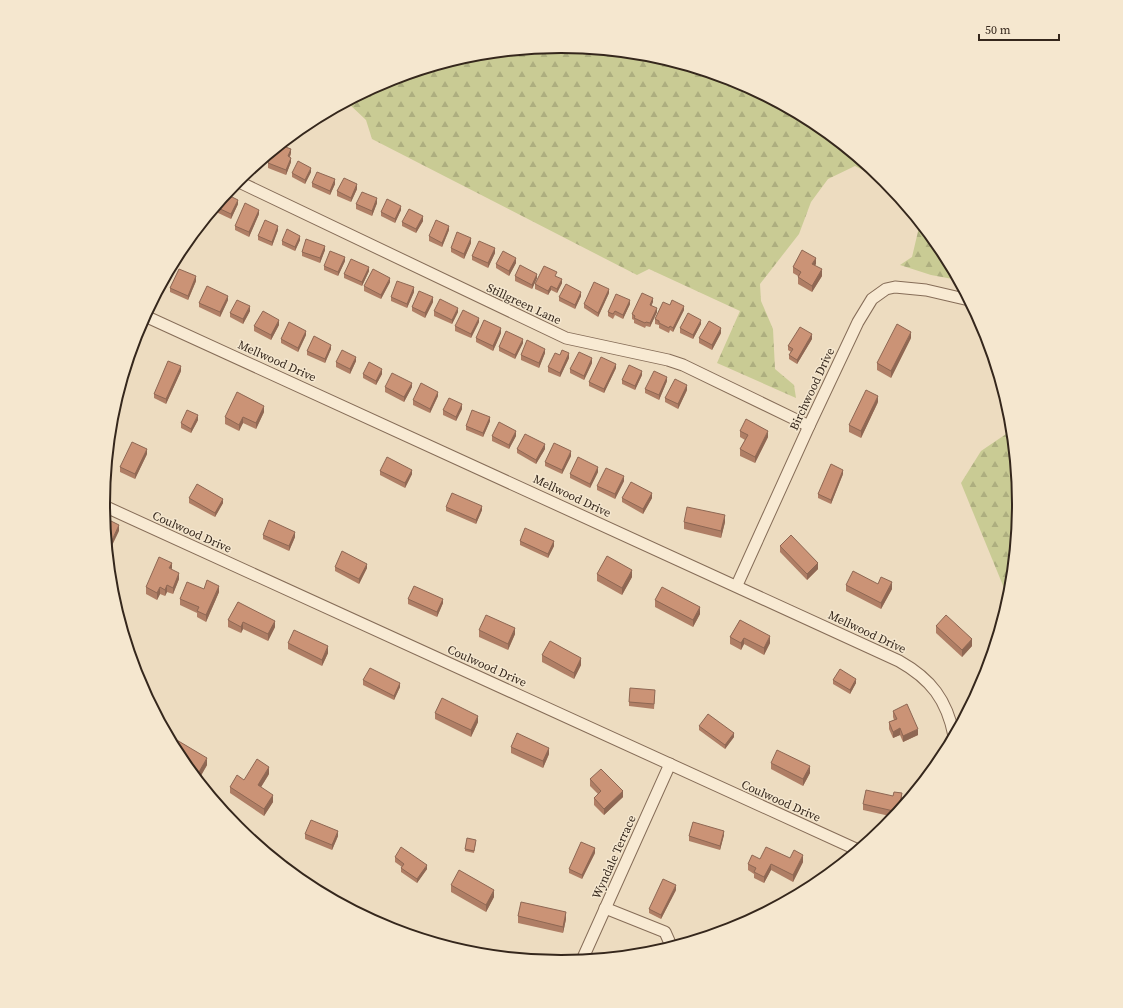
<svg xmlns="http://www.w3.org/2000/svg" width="1123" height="1008" viewBox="0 0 1123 1008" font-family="'Source Serif 4',serif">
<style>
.forest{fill:url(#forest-firs)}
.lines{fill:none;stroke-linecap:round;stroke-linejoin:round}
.minor-casing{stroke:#866d58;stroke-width:13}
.minor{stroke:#f8ead3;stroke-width:11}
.wall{fill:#af7e65}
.shaded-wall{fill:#8e6753}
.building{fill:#cb9376;stroke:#8e6753}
.labels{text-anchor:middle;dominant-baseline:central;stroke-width:3;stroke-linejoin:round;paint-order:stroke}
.street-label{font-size:12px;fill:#35271c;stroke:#f5e7cf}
.rim{fill:none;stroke:#35271c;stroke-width:2}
</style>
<defs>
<pattern id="forest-firs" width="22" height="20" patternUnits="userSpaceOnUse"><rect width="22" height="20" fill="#c9cb94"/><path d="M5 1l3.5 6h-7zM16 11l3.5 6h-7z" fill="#adae7f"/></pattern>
</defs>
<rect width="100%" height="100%" fill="#eddcc0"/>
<g class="forest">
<path d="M 562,46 L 651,55 L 737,81 L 816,123 L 888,183 L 855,166 L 828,179 L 811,202 L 799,234 L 760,284 L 761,301 L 773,329 L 775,369 L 794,385 L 796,398 L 717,363 L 740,311 L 649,269 L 637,275 L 372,139 L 366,120 L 347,102 L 386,81 L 472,55 Z"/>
<path d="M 920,223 L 942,250 L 958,280 L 931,275 L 900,265 L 912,257 Z"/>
<path d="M 1012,430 L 1019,504 L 1011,590 L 1004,588 L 961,483 L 981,451 Z"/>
</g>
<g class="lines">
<g class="minor-casing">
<g id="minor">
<path d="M 237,181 L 566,338 L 668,360 L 683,365 L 809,426"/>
<path d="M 145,316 L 899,661 C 931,679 947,700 954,736"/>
<path d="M 104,506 L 858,850"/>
<path d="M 737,585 L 809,426 L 858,322 L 872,299 L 886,289 L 895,287 L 926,290 L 969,300"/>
<path d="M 605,908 L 665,932 L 669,941 L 670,947"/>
<path d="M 582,960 L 670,764"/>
</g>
</g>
<use href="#minor" class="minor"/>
</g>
<g class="wall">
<path d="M 291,153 L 290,157 L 291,162 L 286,175 L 268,168 L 268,163 Z"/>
<path d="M 311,172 L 305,184 L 292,177 L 292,173 Z"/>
<path d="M 312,183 L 335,184 L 330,195 L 312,187 Z"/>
<path d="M 357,189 L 351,202 L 337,196 L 337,191 Z"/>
<path d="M 377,203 L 372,216 L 356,209 L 356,204 Z"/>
<path d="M 238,204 L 231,219 L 216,212 L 216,207 Z"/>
<path d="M 401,210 L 395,223 L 381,216 L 381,212 Z"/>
<path d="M 259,214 L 249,237 L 235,230 L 235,226 Z"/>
<path d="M 423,221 L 416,233 L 402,226 L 402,222 Z"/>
<path d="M 278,230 L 272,246 L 258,240 L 258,236 Z"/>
<path d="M 449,230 L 442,247 L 429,241 L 429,236 Z"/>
<path d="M 300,240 L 295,251 L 282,245 L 282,241 Z"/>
<path d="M 471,243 L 464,259 L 451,252 L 451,248 Z"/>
<path d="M 325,250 L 320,263 L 302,256 L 302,252 Z"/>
<path d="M 495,253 L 488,268 L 472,260 L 472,256 Z"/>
<path d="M 345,261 L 338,276 L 324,270 L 324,266 Z"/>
<path d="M 516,263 L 509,276 L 496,268 L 496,264 Z"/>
<path d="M 816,264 L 815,265 L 822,276 L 812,292 L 798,284 L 798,276 L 793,273 L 793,267 Z"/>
<path d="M 369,271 L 362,286 L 344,278 L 344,274 Z"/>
<path d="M 515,276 L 537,278 L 532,289 L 515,281 Z"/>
<path d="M 556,276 L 562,283 L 557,293 L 551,290 L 548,295 L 535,289 L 535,284 Z"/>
<path d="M 196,281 L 188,300 L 170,292 L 170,288 Z"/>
<path d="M 390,282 L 381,299 L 364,291 L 364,286 Z"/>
<path d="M 414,292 L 407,308 L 391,301 L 391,297 Z"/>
<path d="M 609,293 L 598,317 L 584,308 L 584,304 Z"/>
<path d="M 581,296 L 575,309 L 559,301 L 559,297 Z"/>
<path d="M 228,300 L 220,317 L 199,307 L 199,303 Z"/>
<path d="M 433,302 L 425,318 L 412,311 L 412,307 Z"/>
<path d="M 653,302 L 651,305 L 657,312 L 650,327 L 646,326 L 645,328 L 634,323 L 634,320 L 632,319 L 632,314 Z"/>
<path d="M 630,304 L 623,319 L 615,315 L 613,319 L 608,316 L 608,312 Z"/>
<path d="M 684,310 L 673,332 L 670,330 L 669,333 L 659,328 L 659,325 L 655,324 L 655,319 Z"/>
<path d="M 250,311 L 243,324 L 230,317 L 230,313 Z"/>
<path d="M 434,311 L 458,312 L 452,324 L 434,316 Z"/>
<path d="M 479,322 L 471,338 L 455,331 L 455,326 Z"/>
<path d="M 701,324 L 693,339 L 680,333 L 680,328 Z"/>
<path d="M 279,325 L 271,340 L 254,331 L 254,326 Z"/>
<path d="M 501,333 L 493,351 L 476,342 L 476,338 Z"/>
<path d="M 721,333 L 712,350 L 699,343 L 699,338 Z"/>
<path d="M 306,335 L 298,352 L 281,343 L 281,339 Z"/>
<path d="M 911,338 L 891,378 L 877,370 L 877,363 Z"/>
<path d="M 812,339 L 797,364 L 789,359 L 789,355 L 791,352 L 788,350 L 788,346 Z"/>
<path d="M 523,343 L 515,359 L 499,351 L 499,347 Z"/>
<path d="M 331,349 L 325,363 L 307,355 L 307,351 Z"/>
<path d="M 545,353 L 539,368 L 521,360 L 521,355 Z"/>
<path d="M 560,355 L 569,358 L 560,377 L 548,372 L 548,367 Z"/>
<path d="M 356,361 L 350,374 L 336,367 L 336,362 Z"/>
<path d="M 592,363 L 584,380 L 570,373 L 570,369 Z"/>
<path d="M 616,368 L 604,393 L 589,386 L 589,382 Z"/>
<path d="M 181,371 L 166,404 L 154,398 L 154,394 Z"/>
<path d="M 363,374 L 382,374 L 376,385 L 363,378 Z"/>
<path d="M 642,375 L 635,390 L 622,384 L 622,380 Z"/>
<path d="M 667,381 L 659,400 L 645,393 L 645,389 Z"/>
<path d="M 385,387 L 412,387 L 404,402 L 385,392 Z"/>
<path d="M 687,390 L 678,409 L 665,402 L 665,398 Z"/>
<path d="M 438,396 L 430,413 L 413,405 L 413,400 Z"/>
<path d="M 878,402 L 861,438 L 849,432 L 849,425 Z"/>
<path d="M 462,409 L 456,421 L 443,415 L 443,410 Z"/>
<path d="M 264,412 L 256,429 L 243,423 L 239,431 L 225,424 L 225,417 Z"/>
<path d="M 198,420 L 191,433 L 181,428 L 181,423 Z"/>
<path d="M 490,421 L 483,437 L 466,430 L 466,426 Z"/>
<path d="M 740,431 L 768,437 L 755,463 L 740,456 L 740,449 L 745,440 L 740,437 Z"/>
<path d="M 492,436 L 516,436 L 509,449 L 492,441 Z"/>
<path d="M 517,449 L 545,449 L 536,464 L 517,453 Z"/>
<path d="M 147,454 L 135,479 L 120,472 L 120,467 Z"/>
<path d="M 571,456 L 562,474 L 545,466 L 545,462 Z"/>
<path d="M 380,471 L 412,474 L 405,488 L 380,475 Z"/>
<path d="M 598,472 L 590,488 L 570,478 L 570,474 Z"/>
<path d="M 843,474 L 831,504 L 818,498 L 818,494 Z"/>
<path d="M 624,481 L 615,499 L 597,490 L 597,486 Z"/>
<path d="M 189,498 L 223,503 L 215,517 L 189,503 Z"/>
<path d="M 622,498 L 652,498 L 643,514 L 622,502 Z"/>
<path d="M 446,507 L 482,510 L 476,524 L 446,511 Z"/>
<path d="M 684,522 L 725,522 L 721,538 L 684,529 Z"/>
<path d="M 263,535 L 295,537 L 289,551 L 263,539 Z"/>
<path d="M 520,541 L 554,546 L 548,558 L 520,545 Z"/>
<path d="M 780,546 L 818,569 L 807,580 L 780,552 Z"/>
<path d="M 335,567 L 367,568 L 359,584 L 335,571 Z"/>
<path d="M 171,569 L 179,579 L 173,594 L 167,592 L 165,596 L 160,594 L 157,600 L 146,594 L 146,587 Z"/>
<path d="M 597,574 L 632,577 L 622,595 L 597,581 Z"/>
<path d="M 878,584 L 892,589 L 881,609 L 846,591 L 846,585 Z"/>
<path d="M 204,589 L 219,592 L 206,622 L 197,617 L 197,613 L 180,605 L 180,599 Z"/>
<path d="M 408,599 L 443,603 L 437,617 L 408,604 Z"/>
<path d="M 655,600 L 700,614 L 693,627 L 655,607 Z"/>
<path d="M 238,602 L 275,627 L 268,641 L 243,629 L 241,633 L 228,627 L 228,620 Z"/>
<path d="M 740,620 L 770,643 L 764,655 L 744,644 L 741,650 L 730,644 L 730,637 Z"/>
<path d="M 936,626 L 972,646 L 962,657 L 936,633 Z"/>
<path d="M 479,630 L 515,634 L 508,650 L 479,637 Z"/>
<path d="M 288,643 L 328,653 L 322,666 L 288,649 Z"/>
<path d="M 542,655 L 581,665 L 574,679 L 542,662 Z"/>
<path d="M 979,676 L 985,679 L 981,686 L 979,683 Z"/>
<path d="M 363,680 L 400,687 L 394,700 L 363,685 Z"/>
<path d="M 833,680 L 856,683 L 850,694 L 833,684 Z"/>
<path d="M 655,695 L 654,709 L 629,706 L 629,702 Z"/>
<path d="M 893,711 L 918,735 L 903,742 L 900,735 L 893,738 L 889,729 L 889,722 L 894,720 L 893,717 Z"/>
<path d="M 435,713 L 478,722 L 471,737 L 435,719 Z"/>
<path d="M 699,726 L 734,737 L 725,749 L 699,730 Z"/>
<path d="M 511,747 L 549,754 L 543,768 L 511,753 Z"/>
<path d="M 181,758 L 207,765 L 199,779 L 196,777 Z"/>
<path d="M 771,763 L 810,773 L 803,786 L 771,769 Z"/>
<path d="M 269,774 L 261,787 L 273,802 L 264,816 L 230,793 L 230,787 L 244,780 Z"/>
<path d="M 590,779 L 623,797 L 604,815 L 594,805 L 594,798 L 598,794 L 590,786 Z"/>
<path d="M 893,796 L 902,800 L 900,810 L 894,817 L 863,810 L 863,804 Z"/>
<path d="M 305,834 L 338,836 L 332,850 L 305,839 Z"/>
<path d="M 724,835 L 720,850 L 689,841 L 689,836 Z"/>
<path d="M 476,842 L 474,853 L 465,851 L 465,849 Z"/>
<path d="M 595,853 L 582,879 L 569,873 L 569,869 Z"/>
<path d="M 395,857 L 427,869 L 417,883 L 401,872 L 401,868 L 402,867 L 395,862 Z"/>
<path d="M 790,858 L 803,862 L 793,882 L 771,870 L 764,883 L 754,878 L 754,874 L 748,870 L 748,864 L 760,859 Z"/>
<path d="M 451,885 L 494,897 L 486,912 L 451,892 Z"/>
<path d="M 676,890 L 661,919 L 649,913 L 649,909 Z"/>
<path d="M 518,916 L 566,919 L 563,933 L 518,923 Z"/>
</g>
<g class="shaded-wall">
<path d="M 291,149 L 291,153 L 288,161 L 288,156 Z"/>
<path d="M 291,158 L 291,162 L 286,175 L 286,170 Z"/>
<path d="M 311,168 L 311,172 L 305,184 L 305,180 Z"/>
<path d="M 335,179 L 335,184 L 330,195 L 330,191 Z"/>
<path d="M 357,184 L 357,189 L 351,202 L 351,198 Z"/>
<path d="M 377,198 L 377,203 L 372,216 L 372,211 Z"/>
<path d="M 238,200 L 238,204 L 231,219 L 231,214 Z"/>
<path d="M 401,206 L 401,210 L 395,223 L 395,219 Z"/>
<path d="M 259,210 L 259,214 L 249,237 L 249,232 Z"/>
<path d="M 423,216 L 423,221 L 416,233 L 416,229 Z"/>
<path d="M 278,226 L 278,230 L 272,246 L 272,242 Z"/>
<path d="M 449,226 L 449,230 L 442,247 L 442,243 Z"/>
<path d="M 300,236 L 300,240 L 295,251 L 295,247 Z"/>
<path d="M 471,238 L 471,243 L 464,259 L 464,254 Z"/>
<path d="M 325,246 L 325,250 L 320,263 L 320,258 Z"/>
<path d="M 495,248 L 495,253 L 488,268 L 488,263 Z"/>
<path d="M 345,257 L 345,261 L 338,276 L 338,272 Z"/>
<path d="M 516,258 L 516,263 L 509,276 L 509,271 Z"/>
<path d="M 816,258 L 816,264 L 812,270 L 812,264 Z"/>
<path d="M 369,267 L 369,271 L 362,286 L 362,282 Z"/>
<path d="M 822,269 L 822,276 L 812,292 L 812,286 Z"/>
<path d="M 537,274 L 537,278 L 532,289 L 532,285 Z"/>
<path d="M 196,276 L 196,281 L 188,300 L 188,296 Z"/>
<path d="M 390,278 L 390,282 L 381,299 L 381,295 Z"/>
<path d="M 562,279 L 562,283 L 557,293 L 557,289 Z"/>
<path d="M 551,286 L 551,290 L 548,295 L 548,291 Z"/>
<path d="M 414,287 L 414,292 L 407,308 L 407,304 Z"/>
<path d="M 609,289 L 609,293 L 598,317 L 598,313 Z"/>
<path d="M 581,292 L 581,296 L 575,309 L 575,305 Z"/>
<path d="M 228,296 L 228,300 L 220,317 L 220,312 Z"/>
<path d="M 433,297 L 433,302 L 425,318 L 425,313 Z"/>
<path d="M 653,298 L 653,302 L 650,309 L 650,305 Z"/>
<path d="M 630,300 L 630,304 L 623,319 L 623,315 Z"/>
<path d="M 250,306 L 250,311 L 243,324 L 243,319 Z"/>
<path d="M 684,306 L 684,310 L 673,332 L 673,328 Z"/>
<path d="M 458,308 L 458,312 L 452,324 L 452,320 Z"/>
<path d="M 657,308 L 657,312 L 650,327 L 650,323 Z"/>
<path d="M 479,318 L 479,322 L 471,338 L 471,334 Z"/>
<path d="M 279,320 L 279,325 L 271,340 L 271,335 Z"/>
<path d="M 701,320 L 701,324 L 693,339 L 693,335 Z"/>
<path d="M 501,328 L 501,333 L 493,351 L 493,346 Z"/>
<path d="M 721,328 L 721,333 L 712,350 L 712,345 Z"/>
<path d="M 306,331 L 306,335 L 298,352 L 298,348 Z"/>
<path d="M 911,332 L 911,338 L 891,378 L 891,371 Z"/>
<path d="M 812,334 L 812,339 L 797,364 L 797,360 Z"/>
<path d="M 523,339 L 523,343 L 515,359 L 515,355 Z"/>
<path d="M 331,345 L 331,349 L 325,363 L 325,359 Z"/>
<path d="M 545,349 L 545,353 L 539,368 L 539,363 Z"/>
<path d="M 569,353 L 569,358 L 560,377 L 560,373 Z"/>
<path d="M 356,357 L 356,361 L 350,374 L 350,369 Z"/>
<path d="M 592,358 L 592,363 L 584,380 L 584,376 Z"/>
<path d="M 616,364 L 616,368 L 604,393 L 604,389 Z"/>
<path d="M 181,366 L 181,371 L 166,404 L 166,399 Z"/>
<path d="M 382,369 L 382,374 L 376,385 L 376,381 Z"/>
<path d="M 642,371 L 642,375 L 635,390 L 635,386 Z"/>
<path d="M 667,377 L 667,381 L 659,400 L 659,395 Z"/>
<path d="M 412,383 L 412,387 L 404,402 L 404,397 Z"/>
<path d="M 687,385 L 687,390 L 678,409 L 678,404 Z"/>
<path d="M 438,392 L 438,396 L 430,413 L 430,409 Z"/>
<path d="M 878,396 L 878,402 L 861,438 L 861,431 Z"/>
<path d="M 462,404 L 462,409 L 456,421 L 456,417 Z"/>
<path d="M 264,406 L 264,412 L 256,429 L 256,423 Z"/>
<path d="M 198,415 L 198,420 L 191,433 L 191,429 Z"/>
<path d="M 243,417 L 243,423 L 239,431 L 239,425 Z"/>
<path d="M 490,417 L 490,421 L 483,437 L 483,433 Z"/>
<path d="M 516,431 L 516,436 L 509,449 L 509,445 Z"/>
<path d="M 768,431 L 768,437 L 755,463 L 755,457 Z"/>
<path d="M 545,444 L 545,449 L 536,464 L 536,460 Z"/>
<path d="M 147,449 L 147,454 L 135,479 L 135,474 Z"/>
<path d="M 571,451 L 571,456 L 562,474 L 562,470 Z"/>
<path d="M 598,467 L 598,472 L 590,488 L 590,484 Z"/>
<path d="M 412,470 L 412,474 L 405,488 L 405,483 Z"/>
<path d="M 843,470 L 843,474 L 831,504 L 831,500 Z"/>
<path d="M 624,476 L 624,481 L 615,499 L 615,494 Z"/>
<path d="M 652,493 L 652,498 L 643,514 L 643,509 Z"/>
<path d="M 223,499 L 223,503 L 215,517 L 215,513 Z"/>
<path d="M 482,506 L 482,510 L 476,524 L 476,520 Z"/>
<path d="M 725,515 L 725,522 L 721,538 L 721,531 Z"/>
<path d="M 119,525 L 119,531 L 108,554 L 108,549 Z"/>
<path d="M 295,532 L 295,537 L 289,551 L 289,546 Z"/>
<path d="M 554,541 L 554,546 L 548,558 L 548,554 Z"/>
<path d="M 172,563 L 172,569 L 169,568 Z"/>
<path d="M 818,563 L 818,569 L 807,580 L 807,574 Z"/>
<path d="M 367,564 L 367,568 L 359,584 L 359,579 Z"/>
<path d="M 632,570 L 632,577 L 622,595 L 622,588 Z"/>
<path d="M 179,573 L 179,579 L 173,594 L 173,588 Z"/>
<path d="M 892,582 L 892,589 L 881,609 L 881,603 Z"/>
<path d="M 167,585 L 167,592 L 165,596 L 165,590 Z"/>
<path d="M 219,586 L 219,592 L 206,622 L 206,615 Z"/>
<path d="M 160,587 L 160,594 L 157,600 L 157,593 Z"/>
<path d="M 443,599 L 443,603 L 437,617 L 437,612 Z"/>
<path d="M 700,607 L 700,614 L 693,627 L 693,620 Z"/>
<path d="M 275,621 L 275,627 L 268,641 L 268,634 Z"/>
<path d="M 243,622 L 243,629 L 241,633 L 241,627 Z"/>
<path d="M 515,628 L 515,634 L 508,650 L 508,644 Z"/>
<path d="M 770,636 L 770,643 L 764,655 L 764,648 Z"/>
<path d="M 744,638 L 744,644 L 741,650 L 741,643 Z"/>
<path d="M 972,639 L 972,646 L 962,657 L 962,650 Z"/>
<path d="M 328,646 L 328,653 L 322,666 L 322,660 Z"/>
<path d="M 581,658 L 581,665 L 574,679 L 574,673 Z"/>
<path d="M 856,679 L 856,683 L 850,694 L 850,690 Z"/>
<path d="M 400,683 L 400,687 L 394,700 L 394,696 Z"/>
<path d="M 478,716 L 478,722 L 471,737 L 471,730 Z"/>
<path d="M 900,728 L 900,735 L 893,738 L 893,732 Z"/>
<path d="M 918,729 L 918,735 L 903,742 L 903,736 Z"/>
<path d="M 734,733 L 734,737 L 725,749 L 725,745 Z"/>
<path d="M 549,748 L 549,754 L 543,768 L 543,761 Z"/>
<path d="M 207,758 L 207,765 L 199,779 L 199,772 Z"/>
<path d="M 810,766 L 810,773 L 803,786 L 803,779 Z"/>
<path d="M 269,767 L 269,774 L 258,792 L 258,785 Z"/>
<path d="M 623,791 L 623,797 L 604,815 L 604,809 Z"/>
<path d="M 902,793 L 902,800 L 900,810 L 898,813 Z"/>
<path d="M 273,795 L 273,802 L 264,816 L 264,809 Z"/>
<path d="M 338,831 L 338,836 L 332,850 L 332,845 Z"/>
<path d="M 724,831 L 724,835 L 720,850 L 720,846 Z"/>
<path d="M 595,848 L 595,853 L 582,879 L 582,875 Z"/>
<path d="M 803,855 L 803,862 L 793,882 L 793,875 Z"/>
<path d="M 771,864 L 771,870 L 764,883 L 764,877 Z"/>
<path d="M 427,865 L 427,869 L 417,883 L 417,879 Z"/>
<path d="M 676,885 L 676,890 L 661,919 L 661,915 Z"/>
<path d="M 494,890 L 494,897 L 486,912 L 486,905 Z"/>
<path d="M 566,912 L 566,919 L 563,933 L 563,927 Z"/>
</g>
<g class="building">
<path d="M 280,145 L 291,149 L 288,156 L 291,158 L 286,170 L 268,163 L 273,151 Z"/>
<path d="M 298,161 L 311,168 L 305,180 L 292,173 Z"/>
<path d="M 317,172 L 335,179 L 330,191 L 312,183 Z"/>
<path d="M 344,178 L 357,184 L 351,198 L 337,191 Z"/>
<path d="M 362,192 L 377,198 L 372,211 L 356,204 Z"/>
<path d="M 226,194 L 238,200 L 231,214 L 216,207 Z"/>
<path d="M 387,199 L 401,206 L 395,219 L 381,212 Z"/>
<path d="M 245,203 L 259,210 L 249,232 L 235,226 Z"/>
<path d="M 409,209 L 423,216 L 416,229 L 402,222 Z"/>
<path d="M 265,220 L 278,226 L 272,242 L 258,236 Z"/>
<path d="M 436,220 L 449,226 L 442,243 L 429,236 Z"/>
<path d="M 287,229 L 300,236 L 295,247 L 282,241 Z"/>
<path d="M 457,232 L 471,238 L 464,254 L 451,248 Z"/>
<path d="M 306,239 L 325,246 L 320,258 L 302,252 Z"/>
<path d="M 479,241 L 495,248 L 488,263 L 472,256 Z"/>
<path d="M 802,250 L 816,258 L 812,264 L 822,269 L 812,286 L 798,277 L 801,272 L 793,267 Z"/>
<path d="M 330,251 L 345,257 L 338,272 L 324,266 Z"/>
<path d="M 503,251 L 516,258 L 509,271 L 496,264 Z"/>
<path d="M 351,259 L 369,267 L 362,282 L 344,274 Z"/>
<path d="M 520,265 L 537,274 L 532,285 L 515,276 Z"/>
<path d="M 544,266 L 557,272 L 555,276 L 562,279 L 557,289 L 551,286 L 548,291 L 535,284 Z"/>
<path d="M 179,269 L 196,276 L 188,296 L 170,288 Z"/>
<path d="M 373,269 L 390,278 L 381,295 L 364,286 Z"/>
<path d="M 397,281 L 414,287 L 407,304 L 391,297 Z"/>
<path d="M 594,282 L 609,289 L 598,313 L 584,304 Z"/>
<path d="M 566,284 L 581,292 L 575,305 L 559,297 Z"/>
<path d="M 207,286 L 228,296 L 220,312 L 199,303 Z"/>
<path d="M 419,291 L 433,297 L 425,313 L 412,307 Z"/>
<path d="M 642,293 L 653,298 L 650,305 L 657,308 L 650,323 L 646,322 L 645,323 L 634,318 L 635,316 L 632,314 Z"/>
<path d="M 616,294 L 630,300 L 623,315 L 615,311 L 613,314 L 608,312 Z"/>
<path d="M 440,299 L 458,308 L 452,320 L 434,311 Z"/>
<path d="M 237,300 L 250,306 L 243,319 L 230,313 Z"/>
<path d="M 672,300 L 684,306 L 673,328 L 670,326 L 669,328 L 659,323 L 659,321 L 655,319 L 663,302 L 670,305 Z"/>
<path d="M 463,310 L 479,318 L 471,334 L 455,326 Z"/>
<path d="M 263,311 L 279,320 L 271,335 L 254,326 Z"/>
<path d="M 688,313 L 701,320 L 693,335 L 680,328 Z"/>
<path d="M 484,320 L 501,328 L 493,346 L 476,338 Z"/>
<path d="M 709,321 L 721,328 L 712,345 L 699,338 Z"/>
<path d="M 289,322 L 306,331 L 298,348 L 281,339 Z"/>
<path d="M 897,324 L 911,332 L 891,371 L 877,363 Z"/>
<path d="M 800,327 L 812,334 L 797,360 L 789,355 L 793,349 L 788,346 Z"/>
<path d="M 506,331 L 523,339 L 515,355 L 499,347 Z"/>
<path d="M 314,336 L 331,345 L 325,359 L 307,351 Z"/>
<path d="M 527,340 L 545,349 L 539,363 L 521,355 Z"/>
<path d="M 342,350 L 356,357 L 350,369 L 336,362 Z"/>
<path d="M 562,350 L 569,353 L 560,373 L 548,367 L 555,353 L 560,355 Z"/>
<path d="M 579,352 L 592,358 L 584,376 L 570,369 Z"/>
<path d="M 601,357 L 616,364 L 604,389 L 589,382 Z"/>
<path d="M 168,361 L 181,366 L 166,399 L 154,394 Z"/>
<path d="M 369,362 L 382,369 L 376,381 L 363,374 Z"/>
<path d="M 629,365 L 642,371 L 635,386 L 622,380 Z"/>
<path d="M 654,371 L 667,377 L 659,395 L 645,389 Z"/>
<path d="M 392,373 L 412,383 L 404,397 L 385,387 Z"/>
<path d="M 675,379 L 687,385 L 678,404 L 665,398 Z"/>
<path d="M 421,383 L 438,392 L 430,409 L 413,400 Z"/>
<path d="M 866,390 L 878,396 L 861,431 L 849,425 Z"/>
<path d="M 237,392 L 264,406 L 256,423 L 243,417 L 239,425 L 225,417 Z"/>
<path d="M 449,398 L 462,404 L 456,417 L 443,410 Z"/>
<path d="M 187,410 L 198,415 L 191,429 L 181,423 Z"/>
<path d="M 472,410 L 490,417 L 483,433 L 466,426 Z"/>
<path d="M 746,419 L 768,431 L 755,457 L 740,449 L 748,435 L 740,431 Z"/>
<path d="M 499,422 L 516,431 L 509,445 L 492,436 Z"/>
<path d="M 525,434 L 545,444 L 536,460 L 517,449 Z"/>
<path d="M 132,442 L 147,449 L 135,474 L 120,467 Z"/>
<path d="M 554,443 L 571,451 L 562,470 L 545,462 Z"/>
<path d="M 387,457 L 412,470 L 405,483 L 380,471 Z"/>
<path d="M 578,457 L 598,467 L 590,484 L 570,474 Z"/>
<path d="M 831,464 L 843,470 L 831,500 L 818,494 Z"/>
<path d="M 606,468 L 624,476 L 615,494 L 597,486 Z"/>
<path d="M 631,482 L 652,493 L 643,509 L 622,498 Z"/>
<path d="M 197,484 L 223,499 L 215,513 L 189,498 Z"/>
<path d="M 452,493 L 482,506 L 476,520 L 446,507 Z"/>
<path d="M 687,507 L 725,515 L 721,531 L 684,522 Z"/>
<path d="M 105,518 L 119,525 L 108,549 Z"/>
<path d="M 269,520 L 295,532 L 289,546 L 263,535 Z"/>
<path d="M 525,528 L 554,541 L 548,554 L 520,541 Z"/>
<path d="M 791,535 L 818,563 L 807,574 L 780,546 Z"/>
<path d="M 342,551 L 367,564 L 359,579 L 335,567 Z"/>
<path d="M 607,556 L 632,570 L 622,588 L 597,574 Z"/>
<path d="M 159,557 L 172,563 L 169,568 L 179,573 L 173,588 L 167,585 L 165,590 L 160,587 L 157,593 L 146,587 Z"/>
<path d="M 853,571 L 878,584 L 881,577 L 892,582 L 881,603 L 846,585 Z"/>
<path d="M 207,580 L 219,586 L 206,615 L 197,611 L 199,607 L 180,599 L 187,582 L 204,589 Z"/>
<path d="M 414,586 L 443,599 L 437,612 L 408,599 Z"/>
<path d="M 662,587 L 700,607 L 693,620 L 655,600 Z"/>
<path d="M 238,602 L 275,621 L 268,634 L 243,622 L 241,627 L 228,620 Z"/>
<path d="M 486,615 L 515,628 L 508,644 L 479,630 Z"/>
<path d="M 946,615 L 972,639 L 962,650 L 936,626 Z"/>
<path d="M 740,620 L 770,636 L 764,648 L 744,638 L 741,643 L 730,637 Z"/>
<path d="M 294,630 L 328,646 L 322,660 L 288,643 Z"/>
<path d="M 550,641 L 581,658 L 574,673 L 542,655 Z"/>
<path d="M 370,668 L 400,683 L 394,696 L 363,680 Z"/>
<path d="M 840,669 L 856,679 L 850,690 L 833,680 Z"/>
<path d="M 987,673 L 985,679 L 983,683 L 979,676 Z"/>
<path d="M 630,688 L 655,690 L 654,704 L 629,702 Z"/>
<path d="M 442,698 L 478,716 L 471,730 L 435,713 Z"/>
<path d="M 907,704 L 918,729 L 903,736 L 900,728 L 893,732 L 889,722 L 897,719 L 893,711 Z"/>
<path d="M 708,714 L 734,733 L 725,745 L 699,726 Z"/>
<path d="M 517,733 L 549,748 L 543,761 L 511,747 Z"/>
<path d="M 170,736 L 207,758 L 199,772 L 186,765 L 181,758 L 169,737 Z"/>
<path d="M 777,750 L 810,766 L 803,779 L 771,763 Z"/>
<path d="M 257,759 L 269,767 L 258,785 L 273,795 L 264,809 L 230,787 L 237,775 L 244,780 Z"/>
<path d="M 601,769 L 623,791 L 604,809 L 594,798 L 601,791 L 590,779 Z"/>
<path d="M 866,790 L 893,796 L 894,792 L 902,793 L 898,812 L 863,804 Z"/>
<path d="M 311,820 L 338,831 L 332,845 L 305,834 Z"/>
<path d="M 693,822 L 724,831 L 720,846 L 689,836 Z"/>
<path d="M 467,838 L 476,840 L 474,851 L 465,849 Z"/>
<path d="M 581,842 L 595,848 L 582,875 L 569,869 Z"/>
<path d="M 401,847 L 427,865 L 417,879 L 401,868 L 404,864 L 395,857 Z"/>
<path d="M 766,847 L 790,858 L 794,850 L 803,855 L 793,875 L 771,864 L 764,877 L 754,872 L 756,868 L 748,864 L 752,855 L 760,859 Z"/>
<path d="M 459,870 L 494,890 L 486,905 L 451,885 Z"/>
<path d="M 663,879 L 676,885 L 661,915 L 649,909 Z"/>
<path d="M 521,902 L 566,912 L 563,927 L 518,916 Z"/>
</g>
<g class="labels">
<g class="street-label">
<text transform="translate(524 304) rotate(25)">Stillgreen Lane</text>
<text transform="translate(277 361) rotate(24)">Mellwood Drive</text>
<text transform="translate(812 389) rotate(-65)">Birchwood Drive</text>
<text transform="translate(572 496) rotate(25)">Mellwood Drive</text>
<text transform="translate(192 532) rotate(24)">Coulwood Drive</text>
<text transform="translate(867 632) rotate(25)">Mellwood Drive</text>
<text transform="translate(487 666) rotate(24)">Coulwood Drive</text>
<text transform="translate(781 801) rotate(24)">Coulwood Drive</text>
<text transform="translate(614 857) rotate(-66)">Wyndale Terrace</text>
</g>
</g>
<path d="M0 0H1123V1008H0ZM110 504a451 451 0 1 1 902 0a451 451 0 1 1-902 0Z" fill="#f5e7cf" fill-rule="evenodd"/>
<path class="rim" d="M110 504a451 451 0 1 1 902 0a451 451 0 1 1-902 0Z"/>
<path d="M979 34v6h80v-6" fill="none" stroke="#35271c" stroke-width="2"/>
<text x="985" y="34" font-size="12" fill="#35271c" stroke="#f5e7cf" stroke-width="3" paint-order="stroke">50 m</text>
</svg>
